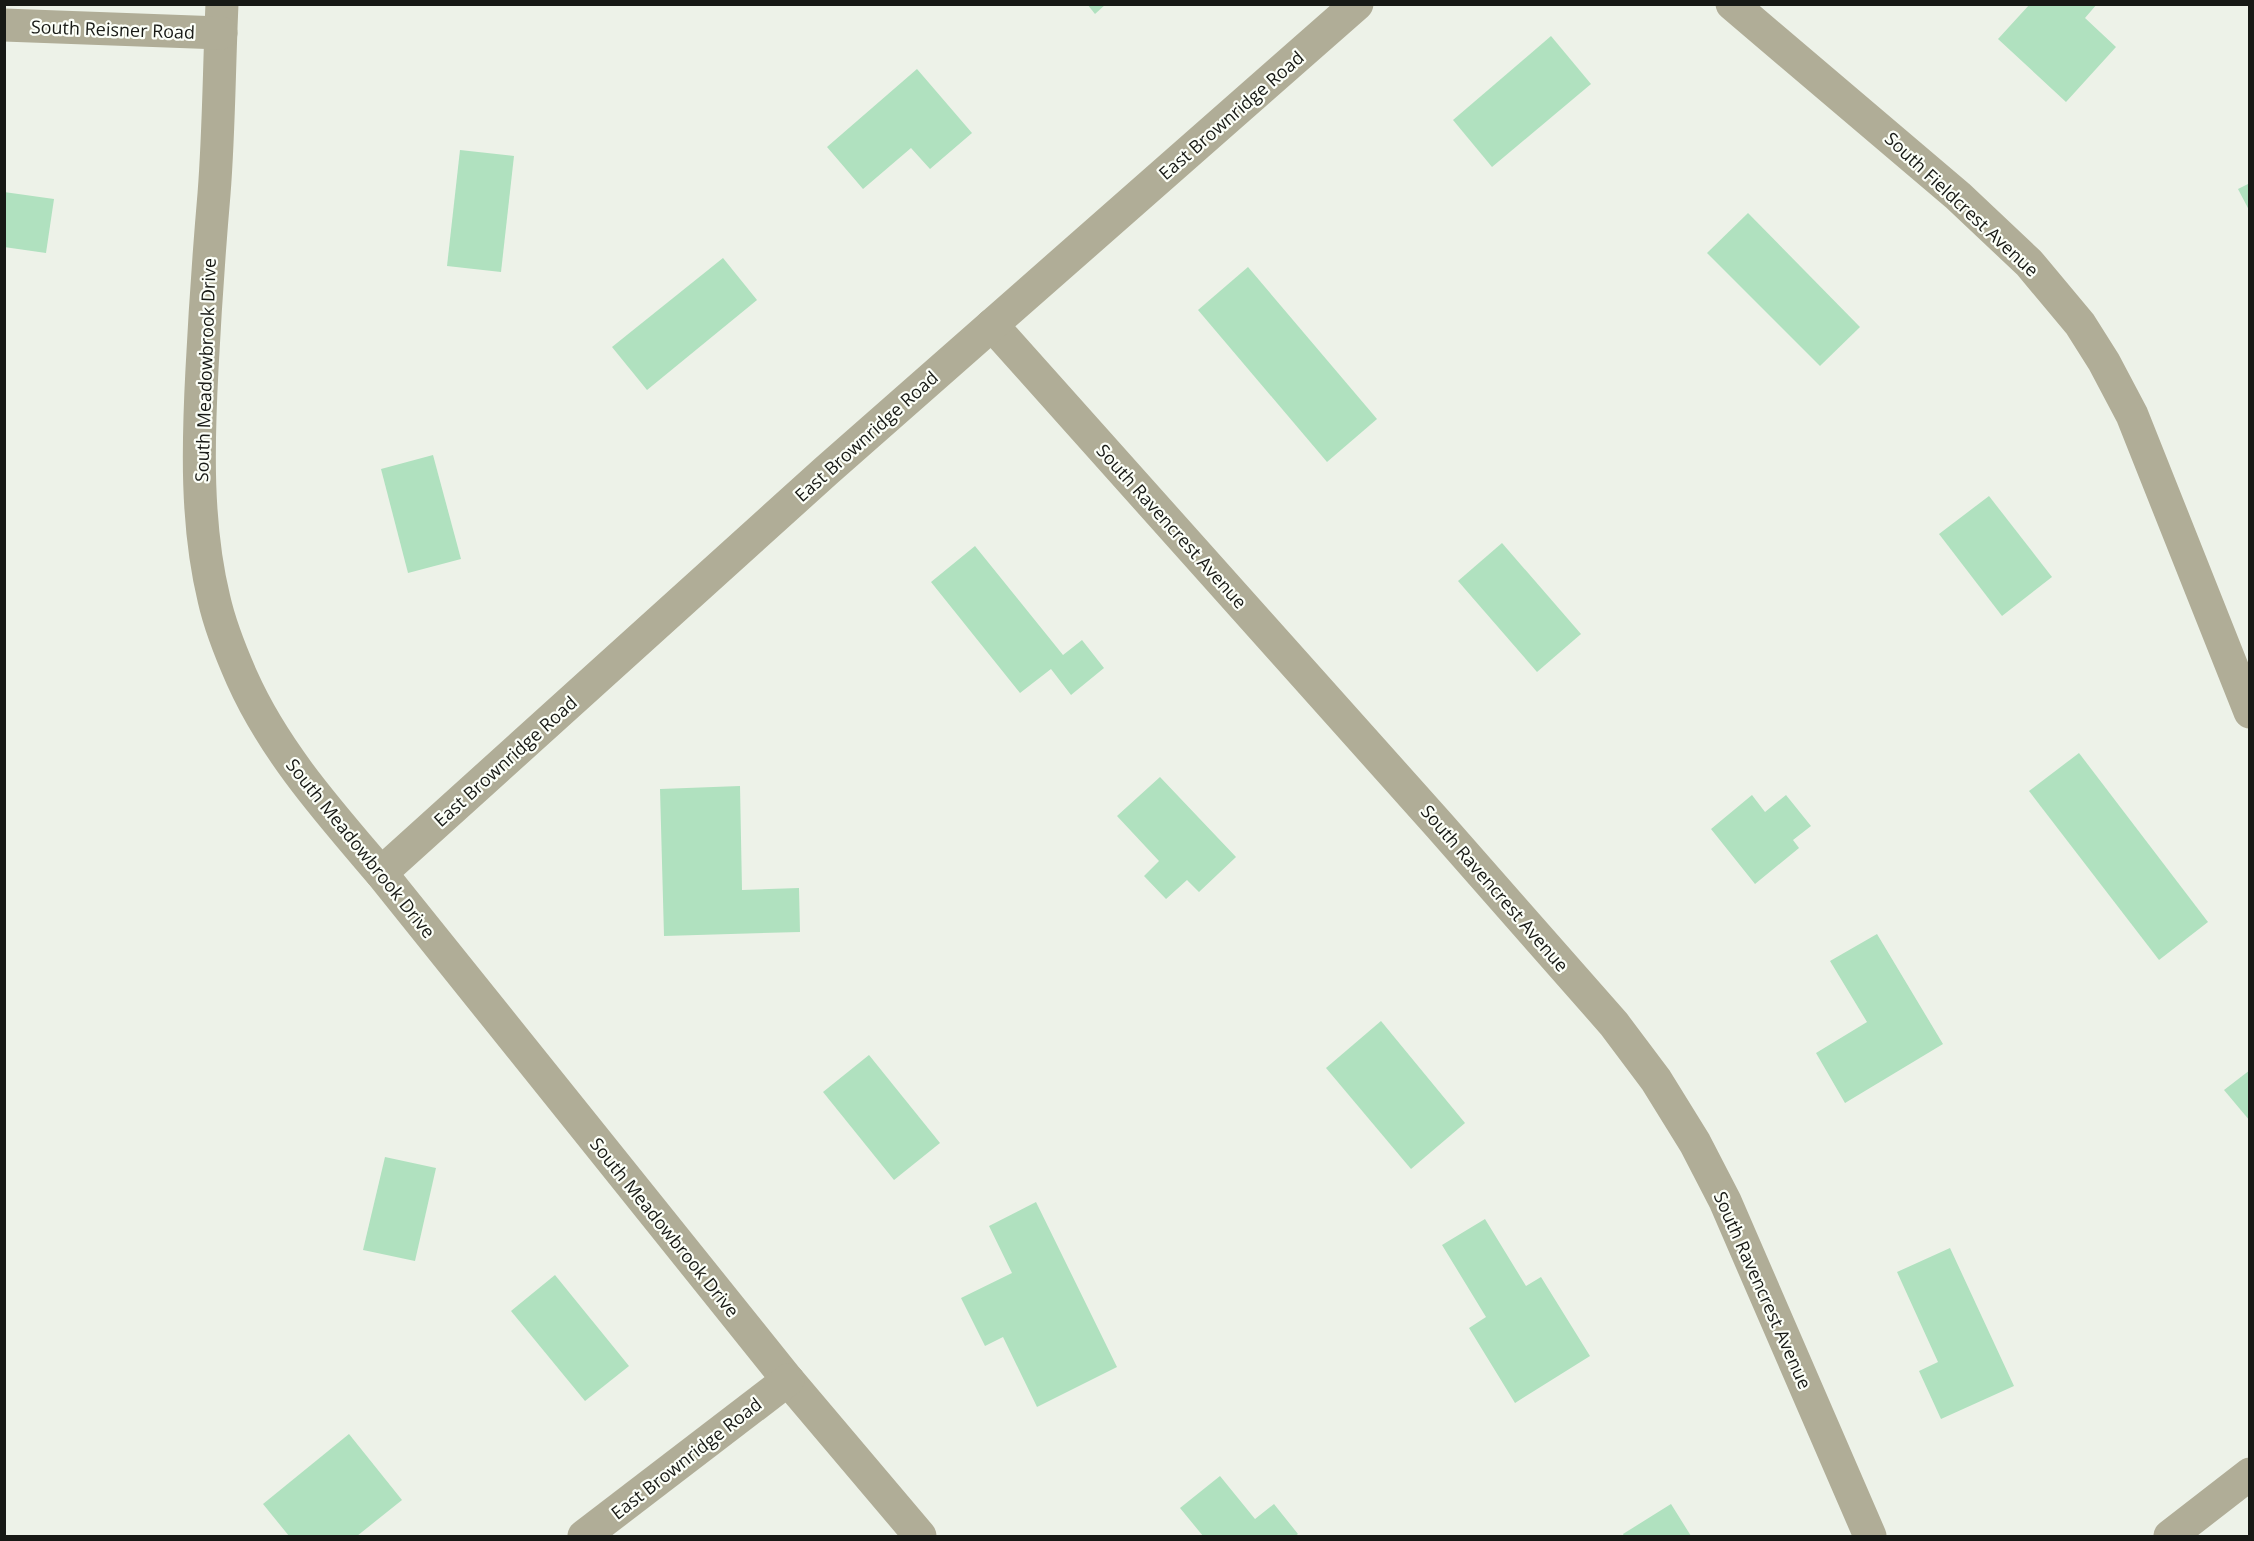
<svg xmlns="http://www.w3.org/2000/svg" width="2254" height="1541" viewBox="0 0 2254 1541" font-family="'Open Sans',sans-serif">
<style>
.building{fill:#b0e1bf}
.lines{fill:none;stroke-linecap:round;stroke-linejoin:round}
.minor{stroke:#b0ad97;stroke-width:33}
.labels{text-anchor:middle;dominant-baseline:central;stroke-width:4.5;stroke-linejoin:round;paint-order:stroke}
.street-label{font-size:18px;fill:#171915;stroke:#fcfff8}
</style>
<rect width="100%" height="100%" fill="#edf2e8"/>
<g class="building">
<path d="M 1087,4 L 1106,4 L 1095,14 Z"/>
<path d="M 2030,4 L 2097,4 L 2085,18 L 2116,47 L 2066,102 L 1998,39 Z"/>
<path d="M 1551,36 L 1591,84 L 1492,167 L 1453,120 Z"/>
<path d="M 917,69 L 972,133 L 930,169 L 911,148 L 863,189 L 827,147 Z"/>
<path d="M 460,150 L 514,156 L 501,272 L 447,266 Z"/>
<path d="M 2250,183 L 2250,212 L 2238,189 Z"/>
<path d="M 4,192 L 54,199 L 46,253 L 4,247 Z"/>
<path d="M 1748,213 L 1860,327 L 1820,366 L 1707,253 Z"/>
<path d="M 723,258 L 757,300 L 647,390 L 612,347 Z"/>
<path d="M 1248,267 L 1377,419 L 1327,462 L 1198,310 Z"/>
<path d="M 433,455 L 461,559 L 408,573 L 381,469 Z"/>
<path d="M 1989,496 L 2052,577 L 2002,616 L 1939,534 Z"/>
<path d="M 1502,543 L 1581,634 L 1537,672 L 1458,581 Z"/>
<path d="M 975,546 L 1063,655 L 1082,640 L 1104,668 L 1071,695 L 1051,669 L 1020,693 L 931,582 Z"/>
<path d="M 2079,753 L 2208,922 L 2159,960 L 2029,791 Z"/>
<path d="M 1160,777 L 1236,857 L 1199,892 L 1187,880 L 1166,899 L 1144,876 L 1159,861 L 1117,816 Z"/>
<path d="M 740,786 L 742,890 L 799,888 L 800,932 L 664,936 L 660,789 Z"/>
<path d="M 1752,795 L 1765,812 L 1786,795 L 1811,826 L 1793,840 L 1799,848 L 1755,884 L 1711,829 Z"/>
<path d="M 1877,934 L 1943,1044 L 1845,1103 L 1816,1053 L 1867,1022 L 1830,961 Z"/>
<path d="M 1381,1021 L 1465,1123 L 1411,1169 L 1326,1068 Z"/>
<path d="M 869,1055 L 940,1143 L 894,1180 L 823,1092 Z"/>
<path d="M 2250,1070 L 2250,1121 L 2224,1090 Z"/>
<path d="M 385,1157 L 436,1168 L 415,1261 L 363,1250 Z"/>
<path d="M 1036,1202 L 1117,1367 L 1037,1407 L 1003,1337 L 985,1346 L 961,1298 L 1012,1273 L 989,1226 Z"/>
<path d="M 1485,1219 L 1526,1286 L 1541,1277 L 1590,1356 L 1515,1403 L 1469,1328 L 1486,1317 L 1442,1245 Z"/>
<path d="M 1950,1248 L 2014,1386 L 1941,1419 L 1919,1371 L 1938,1362 L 1897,1272 Z"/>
<path d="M 555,1275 L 629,1366 L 585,1401 L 511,1311 Z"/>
<path d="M 349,1434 L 402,1500 L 357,1536 L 289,1536 L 263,1504 Z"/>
<path d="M 1220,1476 L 1255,1519 L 1274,1504 L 1298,1534 L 1295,1536 L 1203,1536 L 1180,1508 Z"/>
<path d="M 1671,1504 L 1691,1536 L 1624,1536 L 1623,1534 Z"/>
</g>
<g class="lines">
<g class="minor">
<path d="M 222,4 C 219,68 219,131 214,194 C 209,252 205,311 202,369 C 198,445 196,525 214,599 C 220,626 231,653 242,678 C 275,752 329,812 381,873 L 788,1380 L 920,1536"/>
<path d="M 1732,4 L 1958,196 L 2029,263 L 2080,324 L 2104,362 L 2132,415 L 2250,712"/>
<path d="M 4,25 L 221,33"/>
<path d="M 992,325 L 1439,825 L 1614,1024 L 1656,1080 L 1695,1143 L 1725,1201 L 1870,1536"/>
<path d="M 381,873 L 826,471 L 1357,4"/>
<path d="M 584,1536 L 788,1380"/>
<path d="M 2170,1536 L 2250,1474"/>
</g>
</g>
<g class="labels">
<g class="street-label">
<text transform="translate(113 29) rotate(2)">South Reisner Road</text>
<text transform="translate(1231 115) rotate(-41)">East Brownridge Road</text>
<text transform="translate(1962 204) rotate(43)">South Fieldcrest Avenue</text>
<text transform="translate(205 370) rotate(-88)">South Meadowbrook Drive</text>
<text transform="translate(866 436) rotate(-42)">East Brownridge Road</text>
<text transform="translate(1172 526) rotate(48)">South Ravencrest Avenue</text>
<text transform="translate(505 761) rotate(-42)">East Brownridge Road</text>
<text transform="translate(361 848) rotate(51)">South Meadowbrook Drive</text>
<text transform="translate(1495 888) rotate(49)">South Ravencrest Avenue</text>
<text transform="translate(665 1227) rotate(51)">South Meadowbrook Drive</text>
<text transform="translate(1763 1290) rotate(66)">South Ravencrest Avenue</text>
<text transform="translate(686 1458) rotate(-38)">East Brownridge Road</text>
</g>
</g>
<rect width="2254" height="1541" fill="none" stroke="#171915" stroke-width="12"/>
</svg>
